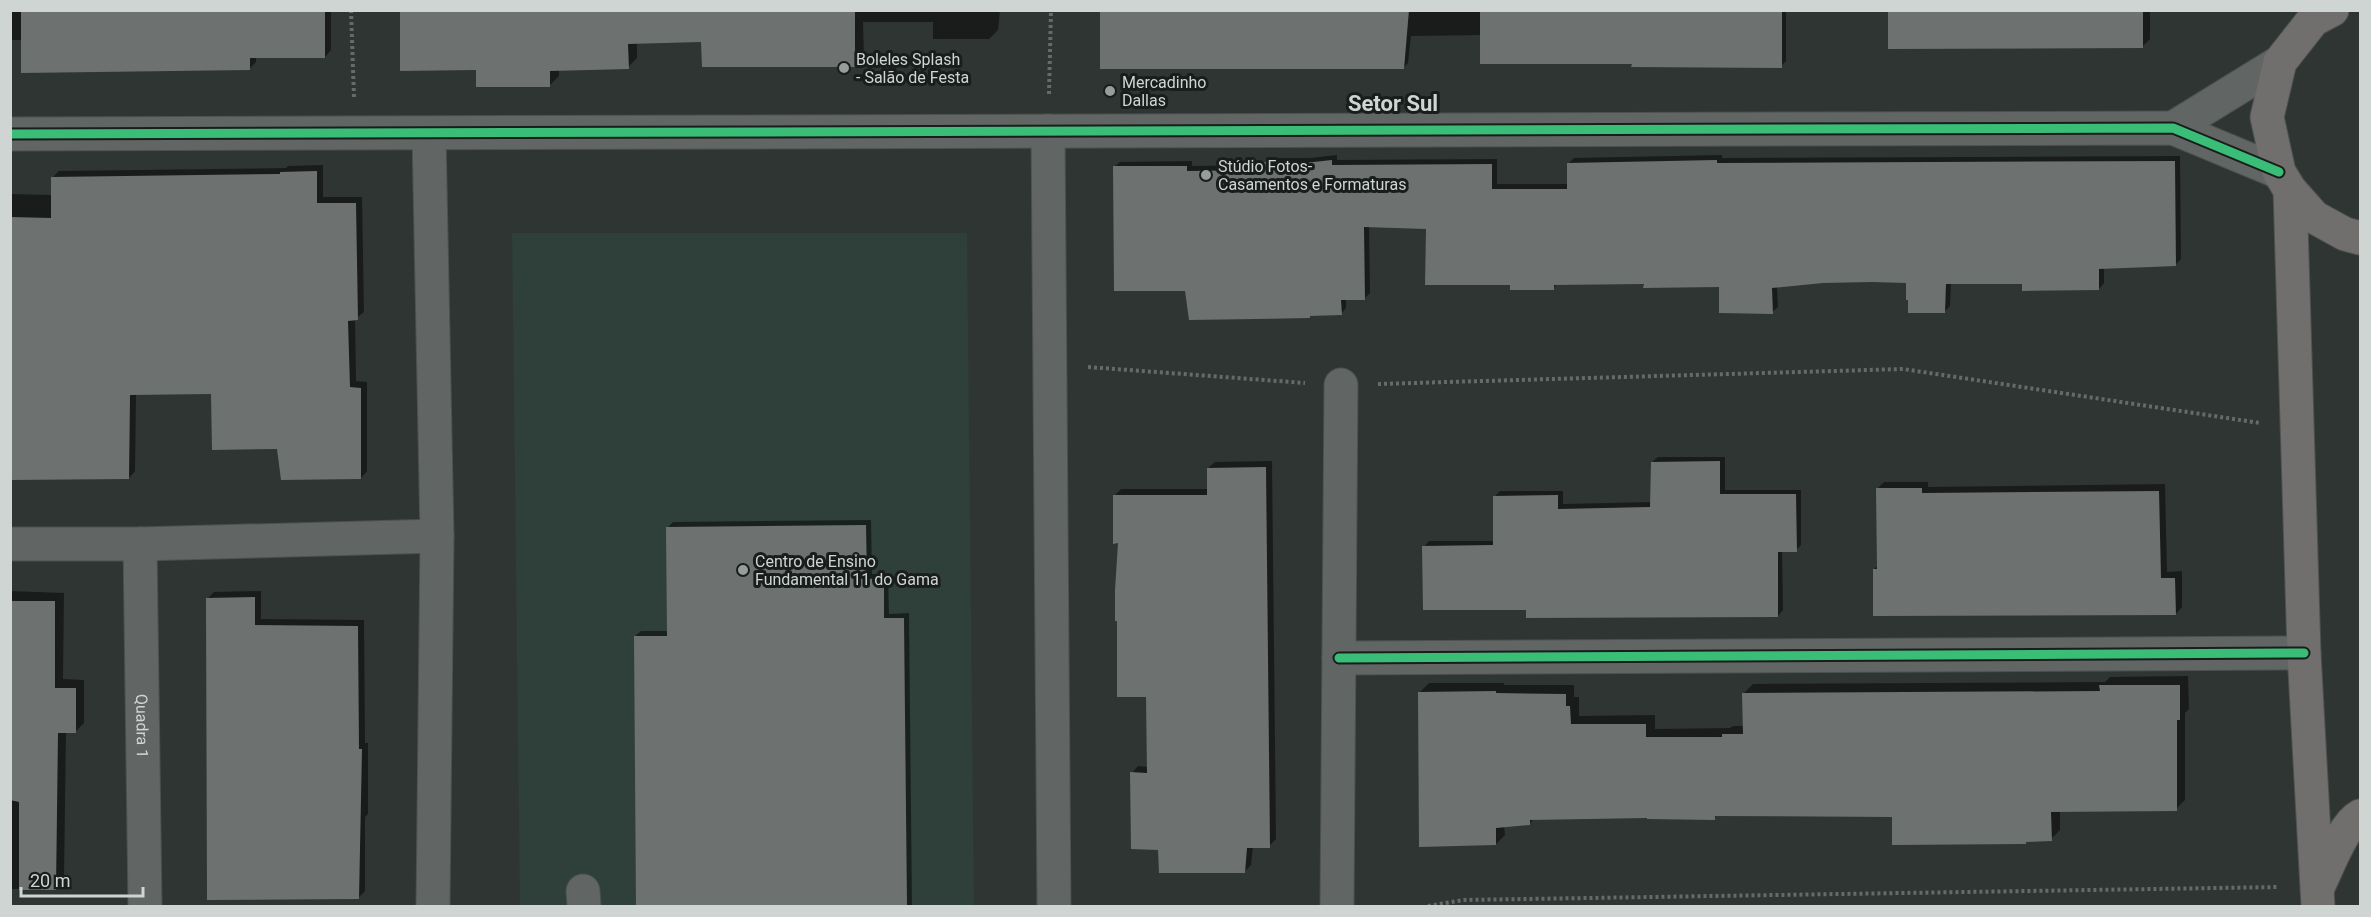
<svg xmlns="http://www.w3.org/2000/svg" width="2371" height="917" viewBox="0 0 2371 917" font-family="Roboto,sans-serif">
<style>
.built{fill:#2f3f39}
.shadow{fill:#0007}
.building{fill:#6d7270}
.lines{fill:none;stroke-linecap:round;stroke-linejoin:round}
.minor-casing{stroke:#4c514f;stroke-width:35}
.major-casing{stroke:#4c514f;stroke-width:35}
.path{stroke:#666b68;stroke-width:4;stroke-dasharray:3 3;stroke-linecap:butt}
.minor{stroke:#616563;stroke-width:33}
.major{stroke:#716f6d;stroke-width:33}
.cycleway-casing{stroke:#191d1c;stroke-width:13}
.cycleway{stroke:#3abd76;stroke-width:9}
.poi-dot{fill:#979d9a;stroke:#191d1c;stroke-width:2}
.labels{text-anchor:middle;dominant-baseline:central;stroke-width:6;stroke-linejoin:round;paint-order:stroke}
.poi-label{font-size:16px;fill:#cfd5d2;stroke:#191d1c;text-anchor:start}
.street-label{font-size:16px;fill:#cfd5d2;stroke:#191d1c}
.district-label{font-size:22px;font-weight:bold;fill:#cfd5d2;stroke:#191d1c}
</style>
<rect width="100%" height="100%" fill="#2f3532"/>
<path class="built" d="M 512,233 L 967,233 L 974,906 L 520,906 Z"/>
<g class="shadow">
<path d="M 10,10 L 331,10 L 331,50 L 325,57 L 256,56 L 256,62 L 250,68 L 29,40 L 10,40 Z"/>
<path d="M 401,10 L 1000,10 L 998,30 L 989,39 L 933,39 L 933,22 L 863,22 L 864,57 L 854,66 L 703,41 L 637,42 L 637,58 L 628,67 L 559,69 L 559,76 L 550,85 L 477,69 Z"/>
<path d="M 1102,10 L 1786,10 L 1786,61 L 1781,66 L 1633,62 L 1482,35 L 1411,36 L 1408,63 L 1403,68 Z"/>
<path d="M 1889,10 L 2150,10 L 2150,39 L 2142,47 Z"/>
<path d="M 1337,155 L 1337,160 L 1497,159 L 1497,184 L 1568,184 L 1568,164 L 1574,158 L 1722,155 L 1722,158 L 2180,156 L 2181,259 L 2175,265 L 2104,267 L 2104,283 L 2099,289 L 2024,283 L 1951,283 L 1950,306 L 1945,311 L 1908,281 L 1823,281 L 1777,286 L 1778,307 L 1772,312 L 1720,285 L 1645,282 L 1558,283 L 1553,288 L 1512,284 L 1427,227 L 1369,225 L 1370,293 L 1364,299 L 1346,299 L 1346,308 L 1341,314 L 1187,289 L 1114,167 L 1120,162 L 1192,161 L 1192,166 L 1264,165 L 1269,158 L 1310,158 Z"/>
<path d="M 323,165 L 323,197 L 362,197 L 364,312 L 355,319 L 356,381 L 367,382 L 367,471 L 361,478 L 279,448 L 213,393 L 136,394 L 135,471 L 129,478 L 10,479 L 10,194 L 52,195 L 52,178 L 59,171 L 286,168 L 288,166 Z"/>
<path d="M 1658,457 L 1725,457 L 1725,490 L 1801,490 L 1801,545 L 1796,550 L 1782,550 L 1783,610 L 1778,616 L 1527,608 L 1424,547 L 1429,541 L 1495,541 L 1494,497 L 1500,491 L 1563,491 L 1563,504 L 1652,502 L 1652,462 Z"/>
<path d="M 1272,461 L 1276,839 L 1269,846 L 1253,846 L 1251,865 L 1244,872 L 1160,848 L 1132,773 L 1138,766 L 1148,767 L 1147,695 L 1119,542 L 1114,496 L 1121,489 L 1208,489 L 1208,468 L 1215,462 Z"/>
<path d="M 1884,482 L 1928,482 L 1928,487 L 2165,484 L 2167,572 L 2182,571 L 2182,607 L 2176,614 L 1874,569 L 1879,565 L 1877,489 Z"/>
<path d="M 871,520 L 872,574 L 888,574 L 889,614 L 909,613 L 912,906 L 638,906 L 635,636 L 641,631 L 669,631 L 668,527 L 673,522 Z"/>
<path d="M 10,591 L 64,593 L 63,679 L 84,680 L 84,723 L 75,732 L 66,732 L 64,880 L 55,889 L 10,889 Z"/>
<path d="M 261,591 L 261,619 L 364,620 L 365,743 L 368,743 L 368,814 L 365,817 L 365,891 L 358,898 L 208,598 L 214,592 Z"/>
<path d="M 2188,676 L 2189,709 L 2185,713 L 2185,800 L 2176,809 L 2060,810 L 2060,830 L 2051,839 L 1893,815 L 1718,814 L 1714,818 L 1535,818 L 1529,824 L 1504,826 L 1505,835 L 1496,844 L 1420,692 L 1429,683 L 1504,683 L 1504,685 L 1574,685 L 1574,697 L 1579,697 L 1579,716 L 1655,715 L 1655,729 L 1730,728 L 1733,726 L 1744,726 L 1744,693 L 1753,684 L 2105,682 L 2110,677 Z"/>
</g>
<g class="building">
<path d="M 21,10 L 325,10 L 325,58 L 250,58 L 250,70 L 21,73 Z"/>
<path d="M 400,10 L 855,10 L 855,67 L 702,67 L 701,42 L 628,44 L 629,69 L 550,71 L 550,87 L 476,87 L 476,70 L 400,71 Z"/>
<path d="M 1100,10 L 1409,10 L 1404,69 L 1100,69 Z"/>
<path d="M 1480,10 L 1782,10 L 1782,68 L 1631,67 L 1632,64 L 1480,64 Z"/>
<path d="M 1888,10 L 2143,10 L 2143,48 L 1888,49 Z"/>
<path d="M 1332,160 L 1332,165 L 1492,164 L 1492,189 L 1567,189 L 1567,163 L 1717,160 L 1717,163 L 2175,161 L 2176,266 L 2099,269 L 2099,290 L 2022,291 L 2022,284 L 1946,284 L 1945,313 L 1908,313 L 1908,300 L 1906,300 L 1906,283 L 1872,282 L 1823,283 L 1772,288 L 1773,314 L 1719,313 L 1719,287 L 1643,288 L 1644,284 L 1554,285 L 1554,290 L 1510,290 L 1510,285 L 1425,285 L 1426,229 L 1364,227 L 1365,300 L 1341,300 L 1342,315 L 1310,316 L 1310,318 L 1189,320 L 1185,291 L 1114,291 L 1113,166 L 1187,166 L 1187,171 L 1263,170 L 1262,162 L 1304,163 Z"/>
<path d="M 317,171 L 317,203 L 356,203 L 358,320 L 348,321 L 350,387 L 361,388 L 361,479 L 281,480 L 277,449 L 212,450 L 211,394 L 130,395 L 129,479 L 10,480 L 10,217 L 51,218 L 51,177 L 280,174 L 280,172 Z"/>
<path d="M 1720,461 L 1720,494 L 1796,494 L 1797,552 L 1778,552 L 1778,617 L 1526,618 L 1526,610 L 1423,610 L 1422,546 L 1493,545 L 1493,496 L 1558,495 L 1558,509 L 1650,507 L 1651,462 Z"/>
<path d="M 1266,467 L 1270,848 L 1247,848 L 1245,873 L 1159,873 L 1158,850 L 1131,849 L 1130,772 L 1147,773 L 1146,697 L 1117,697 L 1117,621 L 1115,621 L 1115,590 L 1118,543 L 1113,544 L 1113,495 L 1207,495 L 1207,468 Z"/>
<path d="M 1876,488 L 1922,488 L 1922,493 L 2159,491 L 2161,578 L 2175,578 L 2176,615 L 1873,616 L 1873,569 L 1877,569 Z"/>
<path d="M 866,525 L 867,579 L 884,578 L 884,618 L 904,618 L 907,906 L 636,906 L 634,636 L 667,636 L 666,527 Z"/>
<path d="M 255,597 L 255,625 L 358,626 L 359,749 L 362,749 L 359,899 L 207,900 L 206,598 Z"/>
<path d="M 10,601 L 55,601 L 55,688 L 76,688 L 76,733 L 58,733 L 56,890 L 19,890 L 19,802 L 10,800 Z"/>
<path d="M 2099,685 L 2180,685 L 2180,720 L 2177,720 L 2177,811 L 2051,812 L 2052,841 L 2026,842 L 2026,844 L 1892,845 L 1892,817 L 1715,816 L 1715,820 L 1647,819 L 1647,818 L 1530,820 L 1530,825 L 1496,828 L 1496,845 L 1419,847 L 1418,692 L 1496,691 L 1496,693 L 1566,694 L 1566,706 L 1570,706 L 1571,724 L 1646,724 L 1646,737 L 1722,737 L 1722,734 L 1743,734 L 1742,693 L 2100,691 Z"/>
</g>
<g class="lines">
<g class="minor-casing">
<g id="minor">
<path d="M 2173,128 L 2280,62"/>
<path d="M 1048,131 L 1054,906"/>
<path d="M 10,134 L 2173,128 L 2279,172"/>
<path d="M 429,134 L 437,536 L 433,906"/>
<path d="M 10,544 L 140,544 L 437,536"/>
<path id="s1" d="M 140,544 L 145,906"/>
<path d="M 1339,658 L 2304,653"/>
<path d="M 583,891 L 584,906"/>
<path d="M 1337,906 L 1341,385"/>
</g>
</g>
<g class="major-casing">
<g id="major">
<path d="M 2332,10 L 2313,20 L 2280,62 L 2267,117 L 2279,172 L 2290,190 L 2314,217 L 2345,234 L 2360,238"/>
<path d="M 2290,190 L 2304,653 L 2318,906"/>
<path d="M 2319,885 C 2328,867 2343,825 2360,816"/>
</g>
</g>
<g class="path">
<path d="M 351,10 L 354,97"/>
<path d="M 1049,94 L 1051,10"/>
<path d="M 1088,367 L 1305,383"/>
<path d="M 1378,384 L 1903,369 L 2260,423"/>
<path d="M 1428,906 L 1463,900 L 2279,887"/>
</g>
<use href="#minor" class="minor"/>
<use href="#major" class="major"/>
<g class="cycleway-casing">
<g id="cycleway">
<path d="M 10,134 L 2173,128 L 2279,172"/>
<path d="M 1339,658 L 2304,653"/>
</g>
</g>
<use href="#cycleway" class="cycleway"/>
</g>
<g class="poi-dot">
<circle cx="844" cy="68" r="6"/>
<circle cx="1110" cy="91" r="6"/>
<circle cx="1206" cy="175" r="6"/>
<circle cx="743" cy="570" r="6"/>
</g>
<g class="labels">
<g class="poi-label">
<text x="856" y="59">Boleles Splash<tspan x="856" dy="18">- Salão de Festa</tspan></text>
<text x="1122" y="82">Mercadinho<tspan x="1122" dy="18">Dallas</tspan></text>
<text x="1218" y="166">Stúdio Fotos-<tspan x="1218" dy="18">Casamentos e Formaturas</tspan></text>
<text x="755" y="561">Centro de Ensino<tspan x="755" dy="18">Fundamental 11 do Gama</tspan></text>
</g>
<g class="street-label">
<text stroke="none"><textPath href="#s1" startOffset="182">Quadra 1</textPath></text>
</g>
<g class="district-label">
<text x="1393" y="103">Setor Sul</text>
</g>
</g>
<rect width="2371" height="917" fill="none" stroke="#cfd5d2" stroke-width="24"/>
<path d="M21 887v9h122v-9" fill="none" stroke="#cfd5d2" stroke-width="3"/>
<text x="30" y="887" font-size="18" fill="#cfd5d2" stroke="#191d1c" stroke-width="4.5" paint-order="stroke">20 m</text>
</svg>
